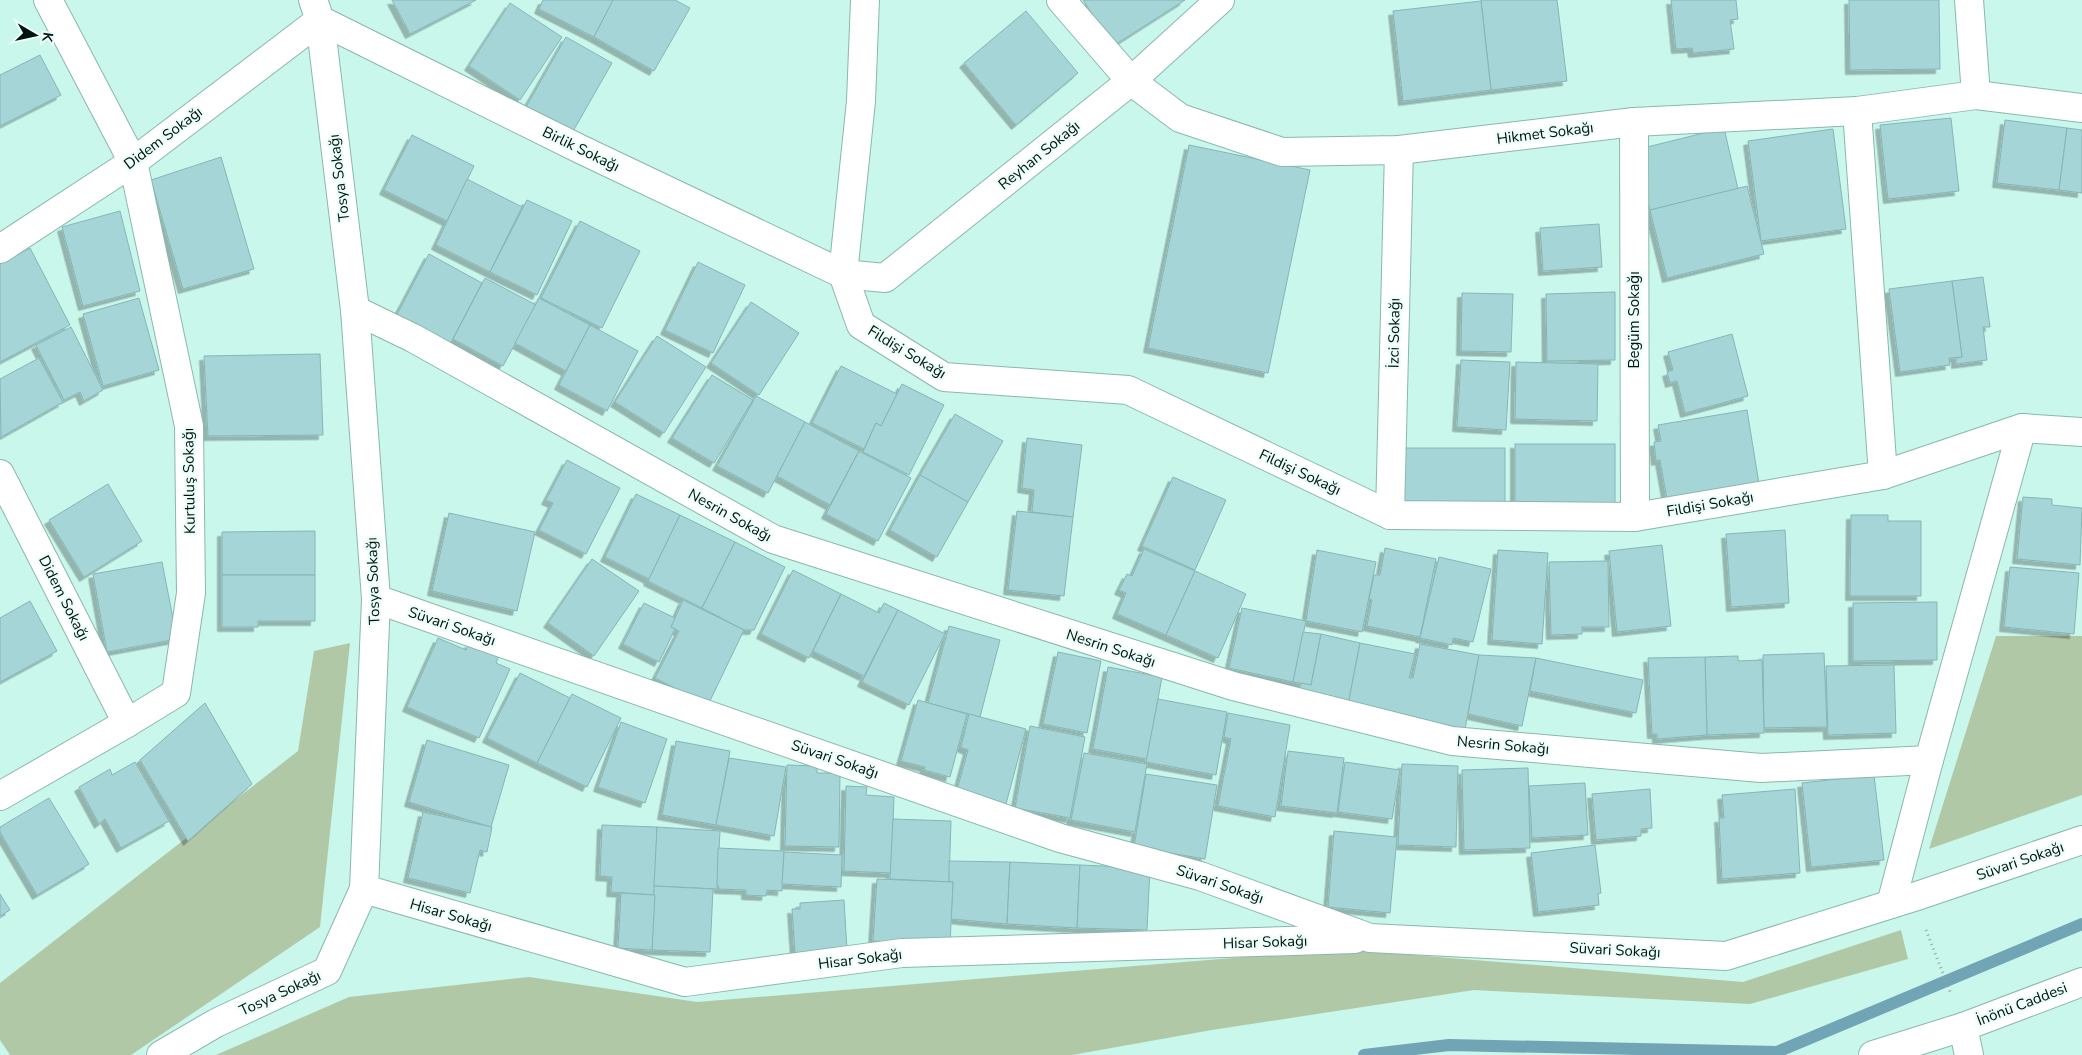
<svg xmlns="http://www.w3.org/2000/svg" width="2082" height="1055" viewBox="0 0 2082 1055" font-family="'Nunito Sans',sans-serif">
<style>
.green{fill:#b1c8a7}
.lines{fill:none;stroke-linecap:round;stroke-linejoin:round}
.stream{stroke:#71a4b4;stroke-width:12}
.building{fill:#a5d5d7;stroke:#86b5b6;filter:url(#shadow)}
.minor-casing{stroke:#8bb7ac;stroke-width:30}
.tertiary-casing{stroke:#8bb7ac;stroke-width:30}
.path{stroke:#88aca3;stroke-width:3;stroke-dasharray:1 4;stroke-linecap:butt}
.minor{stroke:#fff;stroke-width:28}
.tertiary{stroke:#fff;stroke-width:28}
.labels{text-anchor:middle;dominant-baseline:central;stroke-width:4.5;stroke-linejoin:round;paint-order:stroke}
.street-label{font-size:15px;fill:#02120e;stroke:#ecfef9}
</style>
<defs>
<filter id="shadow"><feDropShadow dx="-4.5" dy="4.5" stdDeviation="0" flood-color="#0004"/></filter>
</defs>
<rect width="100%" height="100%" fill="#c9f7ec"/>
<g class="green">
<path d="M 1996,636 L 2082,636 L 2082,795 L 1929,849 Z"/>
<path d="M 350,643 L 320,927 L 131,1055 L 10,1055 L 0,1040 L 0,983 L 298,751 L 314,651 Z"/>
<path d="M 1901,930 L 1908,959 L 1750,1004 L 1474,990 L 1212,1030 L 1072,1055 L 216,1055 L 349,997 L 529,977 L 697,1002 L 1341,949 L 1743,982 Z"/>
</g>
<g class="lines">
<path class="stream" d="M 1364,1055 L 1449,1045 L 1777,1052 L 2082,924"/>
</g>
<g class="building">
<path d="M 392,0 L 476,0 L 410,34 Z"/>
<path d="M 543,0 L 613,0 L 594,37 L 539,9 Z"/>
<path d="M 613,0 L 675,0 L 690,8 L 654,71 L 594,37 Z"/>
<path d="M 1083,0 L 1185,0 L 1113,46 Z"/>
<path d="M 1557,0 L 1567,81 L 1491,90 L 1481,0 Z"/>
<path d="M 1671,0 L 1736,0 L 1738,19 L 1730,20 L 1734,49 L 1693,53 L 1692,48 L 1676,49 Z"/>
<path d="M 1849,0 L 1939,0 L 1940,69 L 1850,70 Z"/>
<path d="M 1481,1 L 1491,90 L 1403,101 L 1393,11 Z"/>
<path d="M 510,3 L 562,37 L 520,100 L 469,66 Z"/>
<path d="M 1026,11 L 1078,73 L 1016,125 L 964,63 Z"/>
<path d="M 566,37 L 612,63 L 572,133 L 526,107 Z"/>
<path d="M 40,55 L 61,95 L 0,126 L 0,75 Z"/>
<path d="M 1951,118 L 1959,191 L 1888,199 L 1880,125 Z"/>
<path d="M 2005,120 L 2067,128 L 2059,190 L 1997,183 Z"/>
<path d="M 1724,128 L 1738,189 L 1650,210 L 1635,150 Z"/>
<path d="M 2067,128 L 2082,130 L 2082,193 L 2059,190 Z"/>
<path d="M 1833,129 L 1846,229 L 1761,241 L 1748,141 Z"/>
<path d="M 412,135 L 474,166 L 447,221 L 384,190 Z"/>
<path d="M 1189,145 L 1310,170 L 1268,373 L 1148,348 Z"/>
<path d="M 221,157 L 254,269 L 183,289 L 151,180 Z"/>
<path d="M 467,179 L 522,207 L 490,272 L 436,245 Z"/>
<path d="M 1747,186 L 1764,254 L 1667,278 L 1650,210 Z"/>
<path d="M 527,200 L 572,221 L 537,295 L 490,272 Z"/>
<path d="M 120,211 L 140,291 L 83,306 L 62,227 Z"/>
<path d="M 580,221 L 640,251 L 602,328 L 541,298 Z"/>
<path d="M 1599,224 L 1602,267 L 1543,271 L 1540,228 Z"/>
<path d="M 30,248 L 70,325 L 0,362 L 0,264 Z"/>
<path d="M 429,254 L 482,283 L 447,350 L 393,322 Z"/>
<path d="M 698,262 L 745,285 L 713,353 L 665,330 Z"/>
<path d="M 1983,277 L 1990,327 L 1983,327 L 1987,360 L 1956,364 L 1956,358 L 1962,357 L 1952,281 Z"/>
<path d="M 485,278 L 536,305 L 503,366 L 453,339 Z"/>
<path d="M 1952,281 L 1962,357 L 1949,358 L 1950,365 L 1900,372 L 1889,289 Z"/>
<path d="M 1615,292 L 1615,360 L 1547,361 L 1546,294 Z"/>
<path d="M 1462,293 L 1513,294 L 1511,352 L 1461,351 Z"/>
<path d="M 139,298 L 159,370 L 103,386 L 83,314 Z"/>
<path d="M 539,298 L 590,325 L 566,371 L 515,343 Z"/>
<path d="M 751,302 L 799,333 L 759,395 L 711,363 Z"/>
<path d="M 590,325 L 638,351 L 607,411 L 559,385 Z"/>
<path d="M 71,327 L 103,390 L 84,401 L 80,392 L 64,400 L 36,345 Z"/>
<path d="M 1732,334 L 1748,396 L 1685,413 L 1677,381 L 1670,383 L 1667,372 L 1673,370 L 1668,352 Z"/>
<path d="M 657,336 L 706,367 L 664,433 L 615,402 Z"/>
<path d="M 320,354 L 323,435 L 208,436 L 204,356 Z"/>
<path d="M 39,358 L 63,402 L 1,437 L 0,379 Z"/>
<path d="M 1461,360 L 1510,362 L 1506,430 L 1457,427 Z"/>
<path d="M 1516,362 L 1598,364 L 1597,421 L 1515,419 Z"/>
<path d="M 841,366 L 897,394 L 881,426 L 876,423 L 864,449 L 812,423 Z"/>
<path d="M 712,375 L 753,400 L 714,463 L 672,438 Z"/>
<path d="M 902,384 L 944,405 L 909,475 L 863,452 L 876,423 L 881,426 Z"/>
<path d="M 756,396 L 805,422 L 768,493 L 717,466 Z"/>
<path d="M 1747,410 L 1760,490 L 1668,505 L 1660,460 L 1656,461 L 1654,442 L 1661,441 L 1658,425 Z"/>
<path d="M 955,414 L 1003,441 L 968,502 L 920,475 Z"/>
<path d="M 805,422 L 859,451 L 830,505 L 777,476 Z"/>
<path d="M 1027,438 L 1082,445 L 1073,517 L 1032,512 L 1034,490 L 1022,488 Z"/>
<rect x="1515" y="444" width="100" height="63"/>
<path d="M 1401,448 L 1505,448 L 1505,505 L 1402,506 Z"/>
<path d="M 859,451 L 911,478 L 878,541 L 826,514 Z"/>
<path d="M 567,460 L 620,488 L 586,554 L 539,530 L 553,503 L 546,500 Z"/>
<path d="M 920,475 L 968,502 L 937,557 L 890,530 Z"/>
<path d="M 1173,477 L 1226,500 L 1195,570 L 1142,546 Z"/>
<path d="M 108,484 L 142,541 L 84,577 L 49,520 Z"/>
<path d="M 636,494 L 680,515 L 649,579 L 605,557 Z"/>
<path d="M 2023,497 L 2052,499 L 2052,505 L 2082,508 L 2080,565 L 2017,559 Z"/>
<path d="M 1017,511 L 1073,517 L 1064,596 L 1008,590 Z"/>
<path d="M 449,513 L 535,532 L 517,611 L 432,591 Z"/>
<path d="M 680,515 L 735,542 L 702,608 L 648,581 Z"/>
<path d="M 1851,515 L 1888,515 L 1888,521 L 1921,521 L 1921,596 L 1850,596 Z"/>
<path d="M 1785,530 L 1789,603 L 1731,607 L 1726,534 Z"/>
<path d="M 315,531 L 315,575 L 222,575 L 222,532 Z"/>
<path d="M 735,542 L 785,567 L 754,630 L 744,630 L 702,608 Z"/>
<path d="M 1662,545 L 1671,626 L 1617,632 L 1609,551 Z"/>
<path d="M 1385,548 L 1436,559 L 1420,637 L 1367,626 L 1372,600 L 1369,599 L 1374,575 L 1380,575 Z"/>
<path d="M 1144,549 L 1195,571 L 1166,635 L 1117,614 L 1126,593 L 1119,590 L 1127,574 L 1132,576 Z"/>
<path d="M 1317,550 L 1376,562 L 1362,632 L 1306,621 Z"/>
<path d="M 1498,550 L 1548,553 L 1542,644 L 1492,640 Z"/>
<path d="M 1439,557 L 1491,569 L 1473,642 L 1453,638 L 1452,645 L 1420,638 Z"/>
<path d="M 592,559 L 639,591 L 594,656 L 548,623 Z"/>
<path d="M 1608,561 L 1609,627 L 1582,627 L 1582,634 L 1551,635 L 1549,562 Z"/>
<path d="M 162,562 L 177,639 L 107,652 L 93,574 Z"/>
<path d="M 2010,567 L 2079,573 L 2074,634 L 2004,627 Z"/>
<path d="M 793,570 L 841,594 L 809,658 L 761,634 Z"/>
<path d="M 1195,571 L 1246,594 L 1218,658 L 1166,635 Z"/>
<path d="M 222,575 L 315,575 L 315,621 L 258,621 L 258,627 L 222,627 Z"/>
<path d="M 841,594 L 879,613 L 884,603 L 898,610 L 864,676 L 813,651 Z"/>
<path d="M 683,600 L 744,630 L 708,705 L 655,678 L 679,631 L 671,627 Z"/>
<path d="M 30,601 L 57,651 L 0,682 L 0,618 Z"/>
<path d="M 1937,602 L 1937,660 L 1853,661 L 1853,603 Z"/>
<path d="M 644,603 L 675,618 L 671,627 L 675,629 L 659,662 L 623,644 Z"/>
<path d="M 1242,608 L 1306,621 L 1293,682 L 1229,668 Z"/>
<path d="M 898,610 L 945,634 L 909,705 L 862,682 Z"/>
<path d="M 949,626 L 1000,640 L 980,717 L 928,703 Z"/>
<path d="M 1303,632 L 1321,634 L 1311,685 L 1293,682 Z"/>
<path d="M 1321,634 L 1360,643 L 1348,705 L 1298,697 L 1301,683 L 1311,685 Z"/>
<path d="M 438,638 L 466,650 L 469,643 L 499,656 L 496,663 L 510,669 L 479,738 L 407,707 Z"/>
<path d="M 1360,643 L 1415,654 L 1409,678 L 1413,678 L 1420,644 L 1479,655 L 1465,729 L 1348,705 Z"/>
<path d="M 1058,652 L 1101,661 L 1087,733 L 1043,724 Z"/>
<path d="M 1824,653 L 1827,727 L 1764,728 L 1763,655 Z"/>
<path d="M 1479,655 L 1536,658 L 1522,726 L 1468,714 Z"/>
<path d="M 1738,656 L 1738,661 L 1762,660 L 1764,733 L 1707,735 L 1705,657 Z"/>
<path d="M 1705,657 L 1707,735 L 1657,739 L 1657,734 L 1652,734 L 1648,658 Z"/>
<path d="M 1536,658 L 1643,680 L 1636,713 L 1530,691 Z"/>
<path d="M 1894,665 L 1896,733 L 1828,735 L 1826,666 Z"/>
<path d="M 1108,667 L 1162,677 L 1147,759 L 1093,749 Z"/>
<path d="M 520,673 L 570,698 L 537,763 L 487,738 Z"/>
<path d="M 572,694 L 621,718 L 587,787 L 537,763 Z"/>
<path d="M 1158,699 L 1227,712 L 1216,775 L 1146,762 Z"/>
<path d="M 918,700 L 967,714 L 950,777 L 924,770 L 925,767 L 901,761 Z"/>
<path d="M 205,703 L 252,784 L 188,841 L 140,760 Z"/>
<path d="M 1228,713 L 1290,725 L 1275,817 L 1218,806 L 1231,739 L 1224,737 Z"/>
<path d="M 969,714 L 1026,729 L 1006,804 L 957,790 L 968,750 L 961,747 Z"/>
<path d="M 621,722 L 667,739 L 645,803 L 598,787 Z"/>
<path d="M 1030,726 L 1085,737 L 1070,818 L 1015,808 Z"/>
<path d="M 427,740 L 509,765 L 491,827 L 409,802 Z"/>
<path d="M 676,741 L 730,751 L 716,825 L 662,815 Z"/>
<path d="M 1288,751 L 1344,758 L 1337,813 L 1281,806 Z"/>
<path d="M 1084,753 L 1147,764 L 1135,832 L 1071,820 Z"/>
<path d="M 729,758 L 786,767 L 774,836 L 716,825 Z"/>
<path d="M 135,762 L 169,821 L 121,848 L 105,819 L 99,824 L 79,787 L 110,769 L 112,775 Z"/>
<path d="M 1345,762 L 1400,770 L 1392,819 L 1338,812 Z"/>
<path d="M 1402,764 L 1458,766 L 1456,847 L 1398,845 Z"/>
<path d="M 787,765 L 817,766 L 817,773 L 840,773 L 839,847 L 785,846 Z"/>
<path d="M 1528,768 L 1530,848 L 1464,850 L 1462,770 Z"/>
<path d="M 1146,774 L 1217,785 L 1205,859 L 1134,847 Z"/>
<path d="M 1874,775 L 1884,860 L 1811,867 L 1802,783 Z"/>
<path d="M 1585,783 L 1588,835 L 1532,838 L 1529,786 Z"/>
<path d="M 846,786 L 867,787 L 866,795 L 894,797 L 891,873 L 844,871 Z"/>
<path d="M 1650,789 L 1652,828 L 1641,829 L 1641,836 L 1596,840 L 1592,794 Z"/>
<path d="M 1795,789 L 1800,873 L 1722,879 L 1719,818 L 1724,818 L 1722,795 Z"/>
<path d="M 49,798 L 89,864 L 37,895 L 0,832 L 0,827 Z"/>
<path d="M 423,812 L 492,827 L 487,852 L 480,850 L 470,893 L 408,878 Z"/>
<path d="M 893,819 L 951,821 L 949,882 L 890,879 Z"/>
<path d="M 602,825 L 657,827 L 655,895 L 611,892 L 612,877 L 600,876 Z"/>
<path d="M 657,827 L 720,831 L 717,889 L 654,886 Z"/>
<path d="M 1334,831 L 1397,837 L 1390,913 L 1328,907 Z"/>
<path d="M 1595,845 L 1601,893 L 1598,894 L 1599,905 L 1538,912 L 1531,853 Z"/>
<path d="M 718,848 L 784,851 L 782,891 L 767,890 L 766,896 L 746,895 L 746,890 L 719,889 L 718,885 L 717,885 Z"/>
<path d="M 784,852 L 842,855 L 841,887 L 782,884 Z"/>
<path d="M 949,861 L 1010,862 L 1007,924 L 951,919 L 953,882 L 949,882 Z"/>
<path d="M 1010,862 L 1080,865 L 1077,928 L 1007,924 Z"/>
<path d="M 1080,865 L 1150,868 L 1147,930 L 1077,928 Z"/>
<path d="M 877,879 L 953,882 L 950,945 L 873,941 Z"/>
<path d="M 654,886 L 713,889 L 710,952 L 652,950 Z"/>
<path d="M 621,893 L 655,895 L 652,950 L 618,948 Z"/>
<path d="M 0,894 L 10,910 L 0,916 Z"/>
<path d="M 844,900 L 847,950 L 795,953 L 792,909 L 800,909 L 800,903 Z"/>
</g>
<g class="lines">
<g class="minor-casing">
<g id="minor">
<path d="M 865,0 L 861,101 L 843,274 L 861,325 L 944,377 L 1128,390 L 1390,515 L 1635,517 L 1883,475 L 2022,428 L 2082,432"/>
<path d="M 1061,0 L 1131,81 L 1180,118 L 1282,152 L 1399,150 L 1634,122 L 1857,111 L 1976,95 L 2082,108"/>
<path d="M 1969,0 L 1976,95"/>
<path d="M 1857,111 L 1883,475"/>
<path d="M 1634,122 L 1635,517"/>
<path d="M 0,249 L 133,162 L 320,20 L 580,149 L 843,274 L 885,278 L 1131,81 L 1220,0"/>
<path d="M 355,310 L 413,338 L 773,539 L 1233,686 L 1452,741 L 1761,768 L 1929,760"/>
<path d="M 0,474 L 127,723"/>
<path d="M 1390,515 L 1399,150"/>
<path d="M 376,599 L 1060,838 L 1200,876 L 1370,938 L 1726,956 L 1914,897 L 2082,840"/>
<path d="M 0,796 L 127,723 L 176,693 L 191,593 L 189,426 L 133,162 L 48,0"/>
<path d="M 364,889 L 685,982 L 902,953 L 1355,939"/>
<path d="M 1891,904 L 1929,760 L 2022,428"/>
<path d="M 161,1055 L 216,1023 L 327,971 L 364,889 L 376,599 L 355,310 L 320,20 L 313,0"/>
</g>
</g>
<g class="tertiary-casing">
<g id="tertiary">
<path d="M 1963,1027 L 1969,1055"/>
<path d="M 1873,1055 L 1963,1027 L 2082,982"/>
</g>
</g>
<path class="path" d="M 1926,930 L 1951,994"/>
<use href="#minor" class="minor"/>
<use href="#tertiary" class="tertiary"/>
</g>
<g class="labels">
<g class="street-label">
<text transform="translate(1545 133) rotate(-7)">Hikmet Sokağı</text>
<text transform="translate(163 138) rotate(-37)">Didem Sokağı</text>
<text transform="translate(581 149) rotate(26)">Birlik Sokağı</text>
<text transform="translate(1039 155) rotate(-39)">Reyhan Sokağı</text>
<text transform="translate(339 178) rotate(-97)">Tosya Sokağı</text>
<text transform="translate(1634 320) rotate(-90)">Begüm Sokağı</text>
<text transform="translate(1394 333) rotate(-89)">İzci Sokağı</text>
<text transform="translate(907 352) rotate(31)">Fildişi Sokağı</text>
<text transform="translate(1300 472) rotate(25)">Fildişi Sokağı</text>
<text transform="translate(189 481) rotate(-91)">Kurtuluş Sokağı</text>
<text transform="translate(1710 504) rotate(-10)">Fildişi Sokağı</text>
<text transform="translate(730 515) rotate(29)">Nesrin Sokağı</text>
<text transform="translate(373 581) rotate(-92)">Tosya Sokağı</text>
<text transform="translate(64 598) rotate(63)">Didem Sokağı</text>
<text transform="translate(452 626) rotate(19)">Süvari Sokağı</text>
<text transform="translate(1111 648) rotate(18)">Nesrin Sokağı</text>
<text transform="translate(1503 745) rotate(5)">Nesrin Sokağı</text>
<text transform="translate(835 759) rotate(19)">Süvari Sokağı</text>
<text transform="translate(2020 861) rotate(-19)">Süvari Sokağı</text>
<text transform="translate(1220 884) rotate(19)">Süvari Sokağı</text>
<text transform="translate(451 915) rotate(16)">Hisar Sokağı</text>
<text transform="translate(1265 942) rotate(-2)">Hisar Sokağı</text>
<text transform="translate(1615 950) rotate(3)">Süvari Sokağı</text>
<text transform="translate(860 959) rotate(-7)">Hisar Sokağı</text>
<text transform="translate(280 993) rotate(-25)">Tosya Sokağı</text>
<text transform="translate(2022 1004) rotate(-21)">İnönü Caddesi</text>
</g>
</g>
<g transform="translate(35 35) rotate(99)" stroke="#ecfef9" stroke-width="4" paint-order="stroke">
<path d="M0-4L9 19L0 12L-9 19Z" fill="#02120e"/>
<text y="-8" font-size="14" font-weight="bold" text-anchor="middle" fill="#02120e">K</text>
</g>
</svg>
